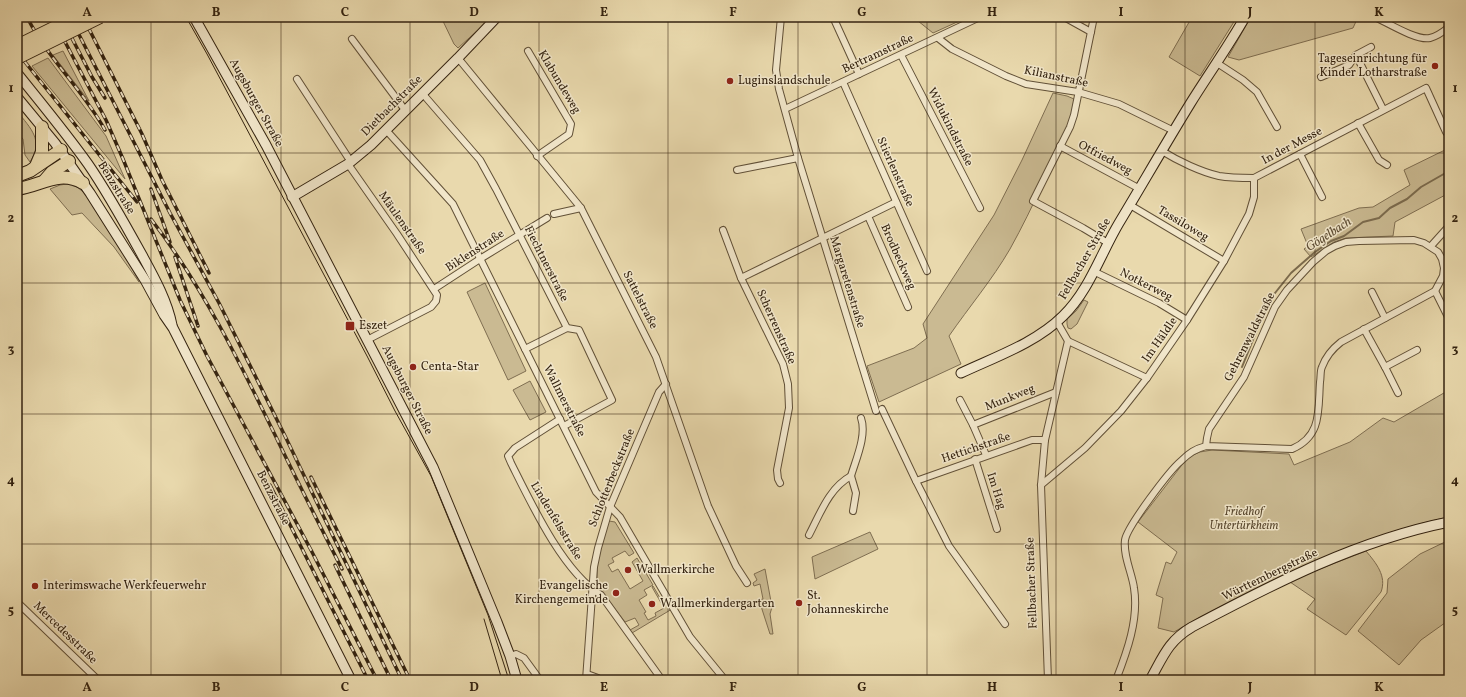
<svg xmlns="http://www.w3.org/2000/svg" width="1466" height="697" viewBox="0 0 1466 697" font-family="Vollkorn,serif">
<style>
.green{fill:#caba92;stroke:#7f6e51}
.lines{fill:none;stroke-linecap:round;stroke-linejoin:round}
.stream{stroke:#7b6b4e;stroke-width:2}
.street-casing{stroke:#615037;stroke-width:8}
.secondary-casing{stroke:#342310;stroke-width:11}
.highway-casing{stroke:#342310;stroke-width:14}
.street{stroke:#f1e6ca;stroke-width:6}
.secondary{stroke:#f1e6ca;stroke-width:9}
.highway{stroke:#e9d9ad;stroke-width:12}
.tram{stroke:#342310;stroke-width:1}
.rail-casing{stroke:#342310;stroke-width:3.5}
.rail{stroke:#f1e6ca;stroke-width:2;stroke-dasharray:6;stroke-linecap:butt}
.highway-bridge-casing{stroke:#342310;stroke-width:14;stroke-linecap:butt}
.highway-bridge{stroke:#e9d9ad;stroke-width:12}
.grid{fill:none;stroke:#342310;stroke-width:1;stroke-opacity:0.55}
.poi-dot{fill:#8f2418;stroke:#f1e6ca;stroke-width:1.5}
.labels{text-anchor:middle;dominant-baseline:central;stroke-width:3;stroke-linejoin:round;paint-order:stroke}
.street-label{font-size:12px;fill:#342310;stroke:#f1e6ca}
.poi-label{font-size:12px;fill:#342310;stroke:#f1e6ca;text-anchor:start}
.park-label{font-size:12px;font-style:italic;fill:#5a4930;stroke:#f1e6ca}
.water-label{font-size:13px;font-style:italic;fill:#5e4d34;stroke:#f1e6ca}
.neatline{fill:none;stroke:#342310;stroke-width:1.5}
.grid-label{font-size:13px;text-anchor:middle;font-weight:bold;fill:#342310}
</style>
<rect width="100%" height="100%" fill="#e9d9ad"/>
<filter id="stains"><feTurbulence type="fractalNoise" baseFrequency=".005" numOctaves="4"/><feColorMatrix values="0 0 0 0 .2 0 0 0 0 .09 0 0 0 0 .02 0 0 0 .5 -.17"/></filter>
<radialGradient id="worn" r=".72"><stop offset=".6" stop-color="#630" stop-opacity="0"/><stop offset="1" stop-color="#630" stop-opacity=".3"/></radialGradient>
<g class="green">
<path d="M 441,17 L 485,17 L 489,20 L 458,48 L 454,44 Z"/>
<path d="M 913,17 L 968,17 L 933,33 Z"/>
<path d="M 1192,17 L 1237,17 L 1200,76 L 1169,57 Z"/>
<path d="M 1251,17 L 1358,17 L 1353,28 L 1239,60 L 1228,57 Z"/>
<path d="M 63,51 L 89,101 L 53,55 Z"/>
<path d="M 48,58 L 106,136 L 125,179 L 32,66 Z"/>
<path d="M 1053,93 L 1067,96 L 1074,99 L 1074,115 C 1053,160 1034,206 1010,249 C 992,280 969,307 949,336 L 961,364 L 879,402 L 867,366 L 914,348 L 927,338 L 923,324 L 994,215 L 1022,160 Z"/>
<path d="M 17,111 C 31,129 44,140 30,162 L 25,155 L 23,139 L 17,132 Z"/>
<path d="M 1449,148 L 1449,193 L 1395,222 L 1393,236 L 1346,238 L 1334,242 L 1311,257 L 1304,249 L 1308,246 L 1301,229 L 1359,208 L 1373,207 L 1410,185 L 1404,170 Z"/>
<path d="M 67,184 L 77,187 L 87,195 L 119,243 L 139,282 L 114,247 L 82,213 L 72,215 L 50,189 L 60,185 Z"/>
<path d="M 485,283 L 526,371 L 508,380 L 467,292 Z"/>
<path d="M 1084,300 L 1088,302 L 1077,324 L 1071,329 L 1068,328 L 1067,324 L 1067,319 L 1076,311 Z"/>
<path d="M 530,381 L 546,412 L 530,420 L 513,390 Z"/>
<path d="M 1449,390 L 1449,517 C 1376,532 1305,564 1239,597 C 1217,609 1195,619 1174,632 L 1158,628 L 1163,598 L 1156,595 L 1166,562 L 1171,564 L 1177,552 L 1138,522 L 1188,457 L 1200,452 L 1212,450 L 1289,454 L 1294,465 L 1350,442 L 1383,418 L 1394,422 Z"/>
<path d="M 609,521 L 615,522 L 634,553 L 629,556 L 625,551 L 612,558 L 614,562 L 608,565 L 612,572 L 618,569 L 630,589 L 643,581 L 632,562 L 637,558 L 653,585 L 644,590 L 647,595 L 639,600 L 646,612 L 644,613 L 648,620 L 656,616 L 655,613 L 664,608 L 652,587 L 653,586 L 663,603 L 667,601 L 672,609 L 632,633 L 630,630 L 639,625 L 635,618 L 625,622 L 597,585 L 597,562 L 608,522 Z"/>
<path d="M 870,532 L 878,549 L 815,579 L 812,557 Z"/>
<path d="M 1445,542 L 1449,548 L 1449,620 L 1421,640 L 1399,665 L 1358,631 L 1387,593 L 1388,579 L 1420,554 Z"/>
<path d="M 1366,551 C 1376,563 1387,576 1381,592 L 1346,635 L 1307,609 L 1315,599 L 1290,582 L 1312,572 Z"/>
<path d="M 765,569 L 772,607 L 770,614 L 773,634 L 770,634 L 759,600 L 763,599 L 760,584 L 754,586 L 753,583 L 757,580 L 754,574 Z"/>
</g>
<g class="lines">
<path class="stream" d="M 1242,367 L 1265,310 L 1271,298 L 1291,273 L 1315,252 L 1331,241 L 1344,236 L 1363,222 L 1379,218 L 1390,208 L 1407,199 L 1421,187 L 1449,171"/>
<g class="street-casing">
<g id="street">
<path d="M 781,17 L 776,70 L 779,89 L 798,158 L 876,411"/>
<path d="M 833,17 L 859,74"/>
<path d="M 1064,17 L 1091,32"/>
<path d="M 1094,17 L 1074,115 L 1070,127 L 1033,201 L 1083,228 L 1108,243"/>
<path d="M 1375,17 C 1388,23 1417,41 1430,38 C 1438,36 1443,32 1449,27"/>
<path d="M 938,38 L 952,49 L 1006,76 L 1026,84 L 1078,92 L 1119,104 L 1174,131"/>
<path d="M 352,39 L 405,110"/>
<path d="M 528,51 L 571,124 L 569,134 L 537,156"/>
<path d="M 901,55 L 980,208"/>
<path d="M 1356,55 L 1371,47"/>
<path d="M 458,58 L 581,208 L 656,357 L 708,506 L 736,566 L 747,583"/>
<path d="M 1217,63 L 1243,80 L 1257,92 L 1277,127"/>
<path d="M 1321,77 L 1349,65 L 1356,55 L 1383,109"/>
<path d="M 297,79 L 351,162"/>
<path d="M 843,82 L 927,271"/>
<path d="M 422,93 L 480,160 L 496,189 L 567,328 L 579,330 L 612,400 L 564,426"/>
<path d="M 785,109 L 980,17"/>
<path d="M 1358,123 L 1379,160 L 1387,165"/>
<path d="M 386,130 L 453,204 L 596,492 L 620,517 L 690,637 L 725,680"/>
<path d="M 1060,146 L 1140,189"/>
<path d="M 1162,151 C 1178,161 1201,172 1219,176 C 1230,178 1242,178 1254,178 L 1426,88 L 1446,132"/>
<path d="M 1300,154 L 1322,197"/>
<path d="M 348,164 L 397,234 L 437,295 L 436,301 L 431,307 L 367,340"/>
<path d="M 737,170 L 798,158"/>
<path d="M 1130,205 L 1224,261"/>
<path d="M 554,214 L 581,208"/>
<path d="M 868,216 L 908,307"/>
<path d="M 723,230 L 741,278 L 783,364 L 788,384 L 789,408 L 777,470 L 778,479 L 780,483"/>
<path d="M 1431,246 L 1449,226"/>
<path d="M 1093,271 L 1159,303 L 1187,320"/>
<path d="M 741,278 L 896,202"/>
<path d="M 434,289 L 480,259 L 547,218"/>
<path d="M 1435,291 L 1449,319"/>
<path d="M 1372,292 L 1385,318"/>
<path d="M 1364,329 L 1385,367 L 1398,393"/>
<path d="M 1068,341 L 1147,378"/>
<path d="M 525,349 L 567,328"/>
<path d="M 1385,367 L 1417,350"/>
<path d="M 960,400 L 973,425 L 986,455"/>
<path d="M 882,409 L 916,481 L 949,546 L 1005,624"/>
<path d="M 560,419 L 515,448 L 508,456 L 511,463 C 531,503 563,572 601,595 L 662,680"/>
<path d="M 973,425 L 1056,392"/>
<path d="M 975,459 L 997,529"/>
<path d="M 851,476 L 856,493 L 853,511"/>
<path d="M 916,481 L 1032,440 L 1045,440"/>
<path d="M 1041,485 L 1085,448 L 1121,411 L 1147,378 L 1187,320 L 1224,261 L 1249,214 L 1254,197 L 1254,178"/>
<path d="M 809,535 C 820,514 829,488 851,476 C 856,459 867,435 861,418"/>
<path d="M 17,602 L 98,680"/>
<path d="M 510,656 L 516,654 L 524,658 L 540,680"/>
<path d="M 587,674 L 598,678 L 600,680"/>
<path d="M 586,680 L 594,567 L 598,548 L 610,507 L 659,392 L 666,384"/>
<path d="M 1048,680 L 1041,485 L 1045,440 L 1068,341 L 1057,322"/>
<path d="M 1116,680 C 1127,652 1139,619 1134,588 C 1132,573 1123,556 1125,540 C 1127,527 1169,471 1181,461 C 1189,453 1195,449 1206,446 L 1292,449 C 1322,436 1318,411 1320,382 C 1321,377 1320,371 1322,367 C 1326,356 1332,349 1341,342 L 1435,291 L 1443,276 L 1444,268 L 1442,259 L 1438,252 L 1424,243 L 1414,240 L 1359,241 L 1346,242 L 1335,246 L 1326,251 L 1313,262 L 1287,290 L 1275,307 L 1244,377 L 1209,429 L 1207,438 L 1206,446"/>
</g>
</g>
<g class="secondary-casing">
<g id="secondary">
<path d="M 194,17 L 266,145 L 433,467 L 497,622 L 510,656 L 517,680"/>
<path d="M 17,73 C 41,103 66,133 88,164 C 108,193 125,224 142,255 C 154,277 167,300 172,325"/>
<path d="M 17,97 L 55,143 L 90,193 L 145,280 L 164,315 L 173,328 L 351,680"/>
<path d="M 292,197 L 348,164 L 371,145 L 458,58 L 497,17"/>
<path d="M 961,373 C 995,357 1036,343 1063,316 C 1089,291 1101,253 1119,223 C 1143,183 1166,143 1190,104 C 1208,75 1228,47 1245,17"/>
<path d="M 1150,680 C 1163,657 1168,641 1192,627 C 1273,584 1358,540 1449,522"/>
</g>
</g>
<g class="highway-casing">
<g id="highway">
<path d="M 36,166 L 42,152 L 42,127"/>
<path d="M 17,176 L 30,171 L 61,150"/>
<path d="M 45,180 L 52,172 L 69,161"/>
<path d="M 17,189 C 41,186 59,169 83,183"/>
</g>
</g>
<use href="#street" class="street"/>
<use href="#secondary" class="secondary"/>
<use href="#highway" class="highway"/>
<g class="tram">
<path d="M 186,17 L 207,54 L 367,356 L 395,411 L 431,476 L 488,615 L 509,680"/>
<path d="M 484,619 L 502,680"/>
</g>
<g class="rail-casing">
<g id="rail">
<path d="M 27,17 C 48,59 83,90 105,130"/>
<path d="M 52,17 L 106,120 L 123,159 L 180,300 L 207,356 L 311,550 L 377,680"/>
<path d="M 61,17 L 92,77 L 105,98"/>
<path d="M 70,17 L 170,213 L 219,303 L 286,438 L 402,680"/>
<path d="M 83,17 L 142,134 L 162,180 L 209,273"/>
<path d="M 17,52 L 137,202"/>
<path d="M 151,189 L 170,242"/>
<path d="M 151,219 C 203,287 240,363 277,439 C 298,483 320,526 342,569"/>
<path d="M 175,257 L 198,326"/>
<path d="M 311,477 L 410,680"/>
<path d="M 270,485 L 368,680"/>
<path d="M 335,565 L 391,680"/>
</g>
</g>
<use href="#rail" class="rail"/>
<g class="highway-bridge-casing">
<g id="highway-bridge">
<path d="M 17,46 L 76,17"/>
<path d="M 17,58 L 100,17"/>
</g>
</g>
<use href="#highway-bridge" class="highway-bridge"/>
</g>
<path class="grid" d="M 151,17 L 151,680M 281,17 L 281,680M 410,17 L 410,680M 539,17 L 539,680M 668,17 L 668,680M 798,17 L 798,680M 927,17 L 927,680M 1056,17 L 1056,680M 1185,17 L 1185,680M 1315,17 L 1315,680M 17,153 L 1449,153M 17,283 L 1449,283M 17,414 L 1449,414M 17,544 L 1449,544"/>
<g class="poi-dot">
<circle cx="1435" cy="66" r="4"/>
<circle cx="730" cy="81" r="4"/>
<rect x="345" y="321" width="10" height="10" rx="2"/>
<circle cx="413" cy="367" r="4"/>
<circle cx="628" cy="570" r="4"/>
<circle cx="35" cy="586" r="4"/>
<circle cx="616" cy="593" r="4"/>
<circle cx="799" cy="603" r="4"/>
<circle cx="652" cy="604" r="4"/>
</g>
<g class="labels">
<g class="street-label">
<text transform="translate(878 54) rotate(-25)">Bertramstraße</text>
<text transform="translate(1056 77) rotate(12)">Kilianstraße</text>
<text transform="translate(559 82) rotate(59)">Klabundeweg</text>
<text transform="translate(256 103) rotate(61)">Augsburger Straße</text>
<text transform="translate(392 106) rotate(-45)">Dietbachstraße</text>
<text transform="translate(950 127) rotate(63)">Widukindstraße</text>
<text transform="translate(1292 146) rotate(-28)">In der Messe</text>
<text transform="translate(1105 158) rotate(28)">Otfriedweg</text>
<text transform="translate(895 172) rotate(66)">Stierlenstraße</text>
<text transform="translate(116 188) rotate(58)">Benzstraße</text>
<text transform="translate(402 223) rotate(55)">Mäulenstraße</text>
<text transform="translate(1183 224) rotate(31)">Tassiloweg</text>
<text transform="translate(475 251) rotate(-33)">Biklenstraße</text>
<text transform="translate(898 257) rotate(66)">Brodbeckweg</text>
<text transform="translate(1085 259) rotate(-60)">Fellbacher Straße</text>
<text transform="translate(546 264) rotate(63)">Fiechtnerstraße</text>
<text transform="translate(847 282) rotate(73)">Margaretenstraße</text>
<text transform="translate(1146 285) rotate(27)">Notkerweg</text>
<text transform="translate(640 300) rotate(63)">Sattelstraße</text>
<text transform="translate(776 327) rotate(66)">Scherrenstraße</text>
<text transform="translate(1250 337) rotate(-63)">Gehrenwaldstraße</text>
<text transform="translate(1160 340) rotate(-55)">Im Häldle</text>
<text transform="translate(407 390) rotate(63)">Augsburger Straße</text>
<text transform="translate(1010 398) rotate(-22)">Munkweg</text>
<text transform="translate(564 401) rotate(63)">Wallmerstraße</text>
<text transform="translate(976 448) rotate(-19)">Hettichstraße</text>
<text transform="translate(612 478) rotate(-68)">Schlotterbeckstraße</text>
<text transform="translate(996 491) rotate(72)">Im Hag</text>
<text transform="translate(273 498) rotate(63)">Benzstraße</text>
<text transform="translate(556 521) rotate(59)">Lindenfelsstraße</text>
<text transform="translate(1270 575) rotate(-26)">Württembergstraße</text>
<text transform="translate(1032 583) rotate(-92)">Fellbacher Straße</text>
<text transform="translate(65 633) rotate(44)">Mercedesstraße</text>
</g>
<g class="poi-label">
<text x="1427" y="59" text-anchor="end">Tageseinrichtung für<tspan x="1427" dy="14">Kinder Lotharstraße</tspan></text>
<text x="738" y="81">Luginslandschule</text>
<text x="359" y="326">Eszet</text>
<text x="421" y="367">Centa-Star</text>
<text x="636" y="570">Wallmerkirche</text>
<text x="43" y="586">Interimswache Werkfeuerwehr</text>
<text x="608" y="586" text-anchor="end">Evangelische<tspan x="608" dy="14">Kirchengemeinde</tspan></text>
<text x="807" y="596">St.<tspan x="807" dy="14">Johanneskirche</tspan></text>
<text x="660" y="604">Wallmerkindergarten</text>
</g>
<g class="park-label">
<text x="1244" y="512">Friedhof<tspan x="1244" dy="14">Untertürkheim</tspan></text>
</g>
<g class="water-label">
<text transform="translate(1329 235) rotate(-33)">Gögelbach</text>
</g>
</g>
<rect width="1466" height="697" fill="none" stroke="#e9d9ad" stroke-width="44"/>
<rect x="22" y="22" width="1422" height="653" class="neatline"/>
<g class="grid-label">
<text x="87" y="16">A</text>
<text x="216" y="16">B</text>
<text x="345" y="16">C</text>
<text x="474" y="16">D</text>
<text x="604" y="16">E</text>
<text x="733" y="16">F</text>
<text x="862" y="16">G</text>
<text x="992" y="16">H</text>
<text x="1121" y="16">I</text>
<text x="1250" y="16">J</text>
<text x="1379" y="16">K</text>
<text x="11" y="92">1</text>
<text x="1455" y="92">1</text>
<text x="11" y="222">2</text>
<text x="1455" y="222">2</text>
<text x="11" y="353">3</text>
<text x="1455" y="353">3</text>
<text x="11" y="484">4</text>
<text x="1455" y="484">4</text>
<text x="11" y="614">5</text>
<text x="1455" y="614">5</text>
<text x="87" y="691">A</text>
<text x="216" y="691">B</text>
<text x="345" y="691">C</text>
<text x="474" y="691">D</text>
<text x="604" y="691">E</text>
<text x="733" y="691">F</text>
<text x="862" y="691">G</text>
<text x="992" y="691">H</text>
<text x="1121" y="691">I</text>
<text x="1250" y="691">J</text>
<text x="1379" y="691">K</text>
</g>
<rect width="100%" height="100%" filter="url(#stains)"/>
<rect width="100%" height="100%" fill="url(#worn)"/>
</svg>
